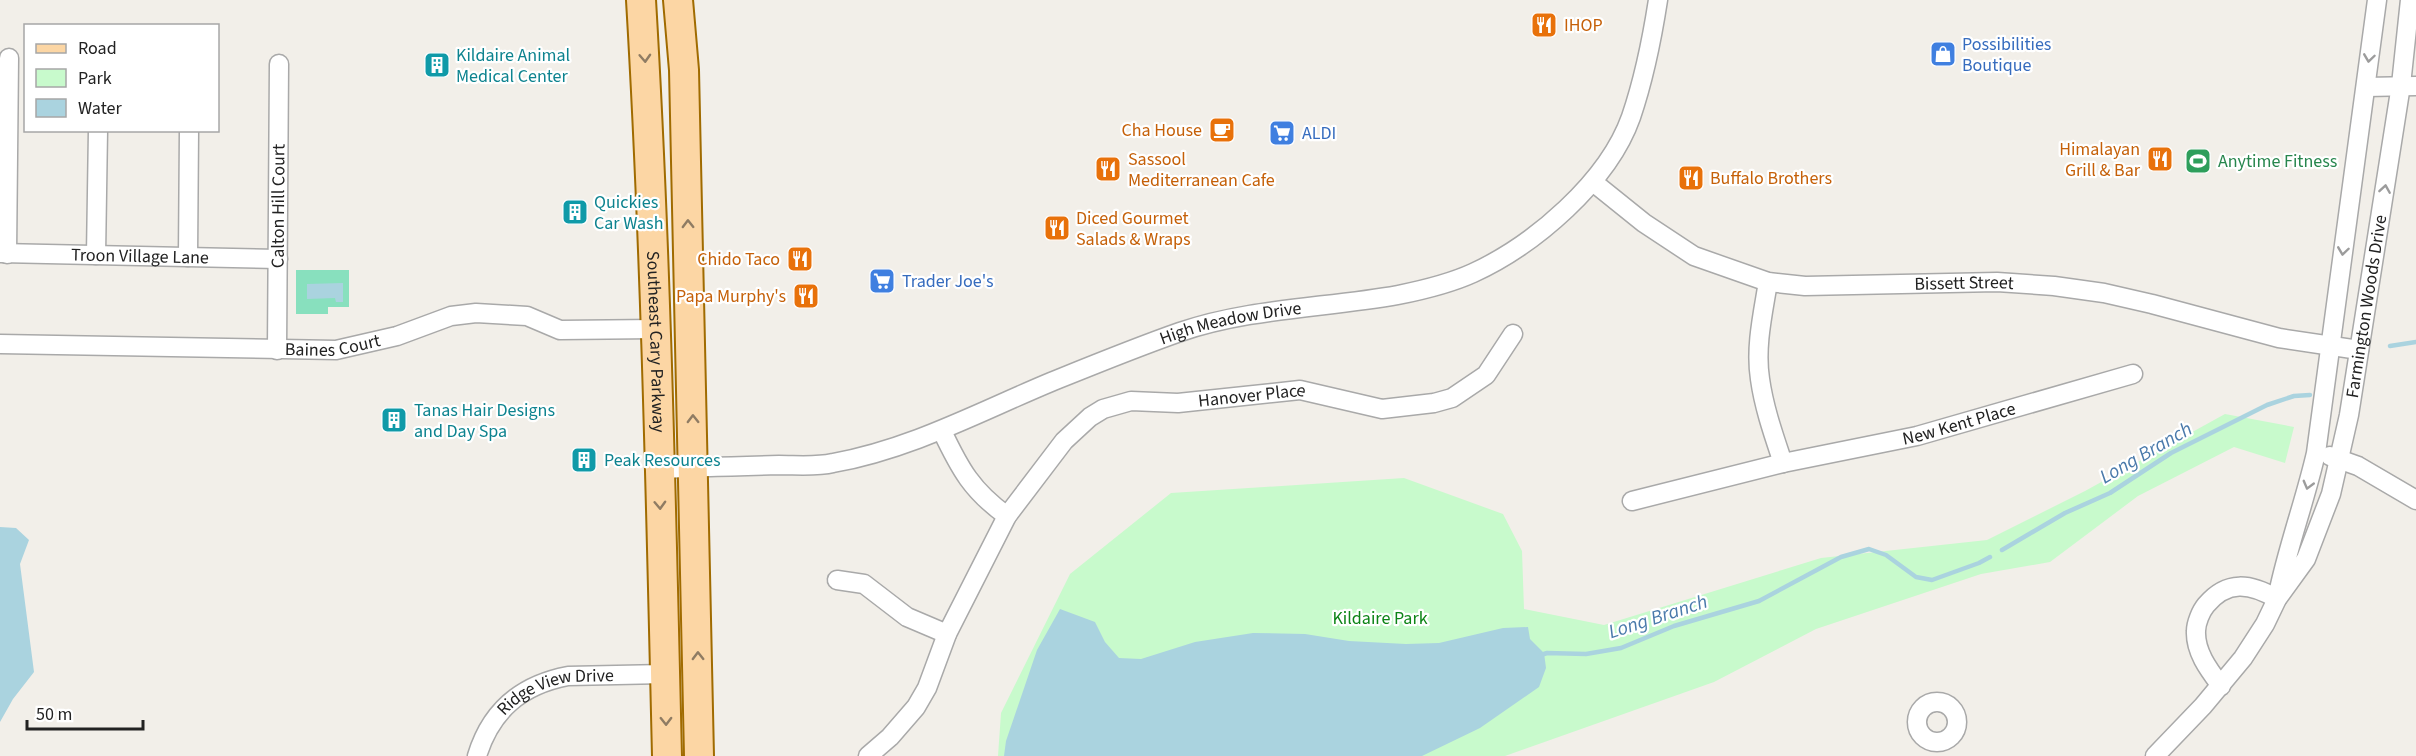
<svg xmlns="http://www.w3.org/2000/svg" width="2416" height="756" viewBox="0 0 2416 756" font-family="'Source Sans 3',sans-serif">
<style>
.park{fill:#c8facc}
.pitch{fill:#88e0be}
.water{fill:#aad3df}
.lines{fill:none;stroke-linecap:round;stroke-linejoin:round}
.stream{stroke:#aad3df;stroke-width:4.5}
.minor-casing{stroke:#a9a9a9;stroke-width:21}
.primary-casing{stroke:#a06b00;stroke-width:32}
.minor{stroke:#fff;stroke-width:18}
.primary{stroke:#fcd6a4;stroke-width:28}
.oneway{stroke:#8f7c63}
.oneway2{stroke:#9c9c9c}
.labels{text-anchor:middle;dominant-baseline:central;stroke-width:4.5;stroke-linejoin:round;paint-order:stroke}
.food-label{font-size:18px;fill:#c56008;stroke:#fff;text-anchor:start}
.shop-label{font-size:18px;fill:#366cbe;stroke:#fff;text-anchor:start}
.culture-label{font-size:18px;fill:#0d838f;stroke:#fff;text-anchor:start}
.leisure-label{font-size:18px;fill:#27864d;stroke:#fff;text-anchor:start}
.street-label{font-size:18px;fill:#222;stroke:#fff}
.park-label{font-size:18px;fill:#0c8416;stroke:#fff}
.water-label{font-size:20px;font-style:italic;fill:#4a7aab;stroke:#fff}
</style>
<rect width="100%" height="100%" fill="#f2efe9"/>
<path class="park" d="M 2225,414 L 2294,427 L 2285,463 L 2234,447 L 2138,496 L 2050,562 L 1981,574 L 1816,629 L 1714,682 L 1505,756 L 998,756 L 1001,713 L 1070,574 L 1171,493 L 1404,478 L 1503,514 L 1522,551 L 1524,609 L 1604,625 L 1821,558 L 1987,540 L 2085,491 Z"/>
<path class="pitch" d="M 296,270 L 349,270 L 349,307 L 328,307 L 328,314 L 296,314 Z"/>
<g class="water">
<path d="M 343,283 L 343,302 L 336,302 L 335,298 L 307,299 L 307,284 Z"/>
<path d="M 0,527 L 16,528 L 29,540 L 20,564 L 34,672 L 13,699 L 0,722 Z"/>
<path d="M 1060,609 L 1095,622 L 1105,642 L 1119,658 L 1141,659 L 1195,642 L 1253,633 L 1305,634 L 1349,641 L 1406,644 L 1439,643 L 1503,628 L 1528,627 L 1530,639 L 1544,653 L 1546,668 L 1539,687 L 1480,728 L 1422,756 L 1004,756 L 1006,741 L 1037,650 Z"/>
</g>
<g class="lines">
<g class="stream">
<path d="M 2390,346 L 2416,342"/>
<path d="M 2002,550 L 2065,513 L 2110,493 L 2171,453 L 2267,405 L 2294,396 L 2310,395"/>
<path d="M 1541,655 L 1547,653 L 1586,654 L 1621,648 L 1674,626 L 1759,601 L 1841,557 L 1869,549 L 1886,555 L 1916,577 L 1932,580 L 1979,563 L 1990,557"/>
</g>
<g class="minor-casing">
<g id="minor">
<path d="M 2366,87 L 2416,86"/>
<path id="s1" d="M 1593,182 L 1644,223 L 1694,256 L 1768,282 L 1805,286 L 1997,282 L 2054,286 L 2104,293 L 2152,304 L 2279,338 L 2359,350"/>
<path id="s2" d="M 0,253 L 278,259"/>
<path d="M 7,254 L 9,58"/>
<path d="M 96,255 L 98,130"/>
<path d="M 188,257 L 189,130"/>
<path d="M 1768,282 C 1763,313 1755,347 1760,379 C 1764,408 1774,436 1783,463"/>
<path id="s3" d="M 0,344 L 336,350 L 397,336 L 451,316 L 476,313 L 527,316 L 560,330 L 656,329"/>
<path id="s4" d="M 277,350 L 279,64"/>
<path d="M 942,431 C 960,469 972,491 1007,516"/>
<path d="M 2330,456 L 2358,466 L 2416,500"/>
<path id="s5" d="M 659,469 C 699,467 739,466 779,465 C 797,465 816,467 833,463 C 911,449 979,412 1051,382 C 1093,365 1137,347 1180,332 C 1250,308 1326,308 1398,295 C 1423,290 1449,284 1473,273 C 1534,245 1608,182 1631,117 C 1644,79 1652,39 1658,0"/>
<path id="s6" d="M 1632,501 L 1783,463 L 1917,436 L 2133,374"/>
<path d="M 837,580 L 864,584 L 907,617 L 947,634"/>
<path d="M 2278,594 C 2288,546 2305,501 2316,453 L 2377,0"/>
<path d="M 2221,686 C 2209,670 2195,652 2196,631 C 2196,623 2201,611 2206,605 C 2227,580 2250,583 2277,599"/>
<circle cx="1937" cy="722" r="20"/>
<path id="s7" d="M 477,756 C 491,710 521,685 568,676 L 665,674"/>
<path id="s8" d="M 868,756 L 890,737 L 916,707 L 927,688 L 947,634 L 1007,516 L 1064,441 L 1090,417 L 1103,409 L 1131,401 L 1178,403 L 1300,390 L 1382,409 L 1434,403 L 1452,398 L 1486,375 L 1513,334"/>
<path id="s9" d="M 2155,756 L 2203,706 L 2243,658 L 2265,624 L 2277,599 L 2306,559 L 2331,494 L 2349,415 L 2401,85 L 2410,0"/>
</g>
</g>
<g class="primary-casing">
<g id="primary">
<path id="s10" d="M 641,0 C 656,252 661,504 667,756"/>
<path d="M 678,0 L 684,70 L 699,756"/>
</g>
</g>
<use href="#minor" class="minor"/>
<use href="#primary" class="primary"/>
</g>
<defs><path id="oneway-chevron" d="M-2-3.5L2.5 0L-2 3.5" fill="none" stroke-width="1.6" stroke-linecap="round" stroke-linejoin="round" transform="scale(1.5)"/></defs>
<g class="oneway">
<use href="#oneway-chevron" transform="translate(645 58) rotate(87)"/>
<use href="#oneway-chevron" transform="translate(688 224) rotate(-91)"/>
<use href="#oneway-chevron" transform="translate(693 419) rotate(-91)"/>
<use href="#oneway-chevron" transform="translate(660 505) rotate(88)"/>
<use href="#oneway-chevron" transform="translate(698 656) rotate(-91)"/>
<use href="#oneway-chevron" transform="translate(666 721) rotate(89)"/>
</g>
<g class="oneway2">
<use href="#oneway-chevron" transform="translate(2369 58) rotate(98)"/>
<use href="#oneway-chevron" transform="translate(2385 189) rotate(-81)"/>
<use href="#oneway-chevron" transform="translate(2343 251) rotate(98)"/>
<use href="#oneway-chevron" transform="translate(2308 485) rotate(105)"/>
</g>
<defs>
<g id="restaurant-square" transform="scale(1.35)"><rect x="-9" y="-9" width="18" height="18" rx="4" fill="#e8710a" stroke="#fff"/><path d="M-5-6h1v4h1v-4h1v4h1v-4h1v5L-1.5 .5V6h-2V.5L-5-1ZM5-6V6H3V1.5H1.5Q1.5-4 5-6Z" fill="#fff"/></g>
<g id="shop-square" transform="scale(1.35)"><rect x="-9" y="-9" width="18" height="18" rx="4" fill="#3f7fe0" stroke="#fff"/><path d="M-5-2.5h2.3a2.7 3.5 0 0 1 5.4 0H5L5.5 6h-11ZM-1.5-2.5h3a1.5 2.3 0 0 0-3 0Z" fill="#fff"/></g>
<g id="building-square" transform="scale(1.35)"><rect x="-9" y="-9" width="18" height="18" rx="4" fill="#0f9aa8" stroke="#fff"/><path d="M-4-6H4V6H1V3H-1V6H-4ZM-2.5-4.3h1.7v1.8h-1.7ZM.8-4.3h1.7v1.8H.8ZM-2.5-1h1.7V.8h-1.7ZM.8-1h1.7V.8H.8Z" fill="#fff"/></g>
<g id="cafe-square" transform="scale(1.35)"><rect x="-9" y="-9" width="18" height="18" rx="4" fill="#e8710a" stroke="#fff"/><path d="M-5.5-4.5H6V0H3Q3 3.5 0 3.5H-2.5Q-5.5 3.5-5.5 0ZM3-3.2v2h1.7v-2ZM-6 4.5H4V6H-6Z" fill="#fff"/></g>
<g id="supermarket-square" transform="scale(1.35)"><rect x="-9" y="-9" width="18" height="18" rx="4" fill="#3f7fe0" stroke="#fff"/><path d="M-6-5.5h2.5l.6 2H6L4.5 2H-2.5L-4.4-4H-6ZM-1.5 3.2a1.3 1.3 0 1 0 .1 0ZM3 3.2a1.3 1.3 0 1 0 .1 0Z" fill="#fff"/></g>
<g id="stadium-square" transform="scale(1.35)"><rect x="-9" y="-9" width="18" height="18" rx="4" fill="#2e9e5b" stroke="#fff"/><path d="M0-5a6.5 5 0 1 0 0 10a6.5 5 0 1 0 0-10ZM-3.5-1.8h7v3.6h-7Z" fill="#fff"/></g>
</defs>
<g fill-rule="evenodd">
<use href="#restaurant-square" x="1544" y="25"/>
<use href="#shop-square" x="1943" y="54"/>
<use href="#building-square" x="437" y="65"/>
<use href="#cafe-square" x="1222" y="130"/>
<use href="#supermarket-square" x="1282" y="133"/>
<use href="#restaurant-square" x="2160" y="159"/>
<use href="#stadium-square" x="2198" y="161"/>
<use href="#restaurant-square" x="1108" y="169"/>
<use href="#restaurant-square" x="1691" y="178"/>
<use href="#building-square" x="575" y="212"/>
<use href="#restaurant-square" x="1057" y="228"/>
<use href="#restaurant-square" x="800" y="259"/>
<use href="#supermarket-square" x="882" y="281"/>
<use href="#restaurant-square" x="806" y="296"/>
<use href="#building-square" x="394" y="420"/>
<use href="#building-square" x="584" y="460"/>
</g>
<g class="labels">
<g class="food-label">
<text x="1564" y="25">IHOP</text>
<text x="1202" y="130" text-anchor="end">Cha House</text>
<text x="2140" y="149" text-anchor="end">Himalayan<tspan x="2140" dy="21">Grill &amp; Bar</tspan></text>
<text x="1128" y="159">Sassool<tspan x="1128" dy="21">Mediterranean Cafe</tspan></text>
<text x="1710" y="178">Buffalo Brothers</text>
<text x="1076" y="218">Diced Gourmet<tspan x="1076" dy="21">Salads &amp; Wraps</tspan></text>
<text x="780" y="259" text-anchor="end">Chido Taco</text>
<text x="786" y="296" text-anchor="end">Papa Murphy's</text>
</g>
<g class="shop-label">
<text x="1962" y="44">Possibilities<tspan x="1962" dy="21">Boutique</tspan></text>
<text x="1302" y="133">ALDI</text>
<text x="902" y="281">Trader Joe's</text>
</g>
<g class="culture-label">
<text x="456" y="55">Kildaire Animal<tspan x="456" dy="21">Medical Center</tspan></text>
<text x="594" y="202">Quickies<tspan x="594" dy="21">Car Wash</tspan></text>
<text x="414" y="410">Tanas Hair Designs<tspan x="414" dy="21">and Day Spa</tspan></text>
<text x="604" y="460">Peak Resources</text>
</g>
<g class="leisure-label">
<text x="2218" y="161">Anytime Fitness</text>
</g>
<g class="street-label">
<text stroke="none"><textPath href="#s4" startOffset="144">Calton Hill Court</textPath></text>
<text stroke="none"><textPath href="#s2" startOffset="140">Troon Village Lane</textPath></text>
<text stroke="none"><textPath href="#s1" startOffset="400">Bissett Street</textPath></text>
<text stroke="none"><textPath href="#s9" startOffset="510">Farmington Woods Drive</textPath></text>
<text stroke="none"><textPath href="#s5" startOffset="597">High Meadow Drive</textPath></text>
<text stroke="none"><textPath href="#s10" startOffset="342">Southeast Cary Parkway</textPath></text>
<text stroke="none"><textPath href="#s3" startOffset="333">Baines Court</textPath></text>
<text stroke="none"><textPath href="#s8" startOffset="576">Hanover Place</textPath></text>
<text stroke="none"><textPath href="#s6" startOffset="336">New Kent Place</textPath></text>
<text stroke="none"><textPath href="#s7" startOffset="112">Ridge View Drive</textPath></text>
</g>
<g class="park-label">
<text x="1380" y="618">Kildaire Park</text>
</g>
<g class="water-label">
<text transform="translate(2146 453) rotate(-30)">Long Branch</text>
<text transform="translate(1658 617) rotate(-18)">Long Branch</text>
</g>
</g>
<rect x="24" y="24" width="195" height="108" fill="#ffffff" stroke="#a7a7a7" stroke-width="1.5"/>
<rect x="36" y="44" width="30" height="9" fill="#fcd6a4" stroke="#a7a7a7" stroke-width="1.5"/>
<text x="78" y="54" font-size="18" fill="#222222">Road</text>
<rect x="36" y="69" width="30" height="18" fill="#c8facc" stroke="#a7a7a7" stroke-width="1.5"/>
<text x="78" y="84" font-size="18" fill="#222222">Park</text>
<rect x="36" y="99" width="30" height="18" fill="#aad3df" stroke="#a7a7a7" stroke-width="1.5"/>
<text x="78" y="114" font-size="18" fill="#222222">Water</text>
<path d="M27 720v9h116v-9" fill="none" stroke="#222222" stroke-width="3"/>
<text x="36" y="720" font-size="18" fill="#222222" stroke="#ffffff" stroke-width="4.5" paint-order="stroke">50 m</text>
</svg>
